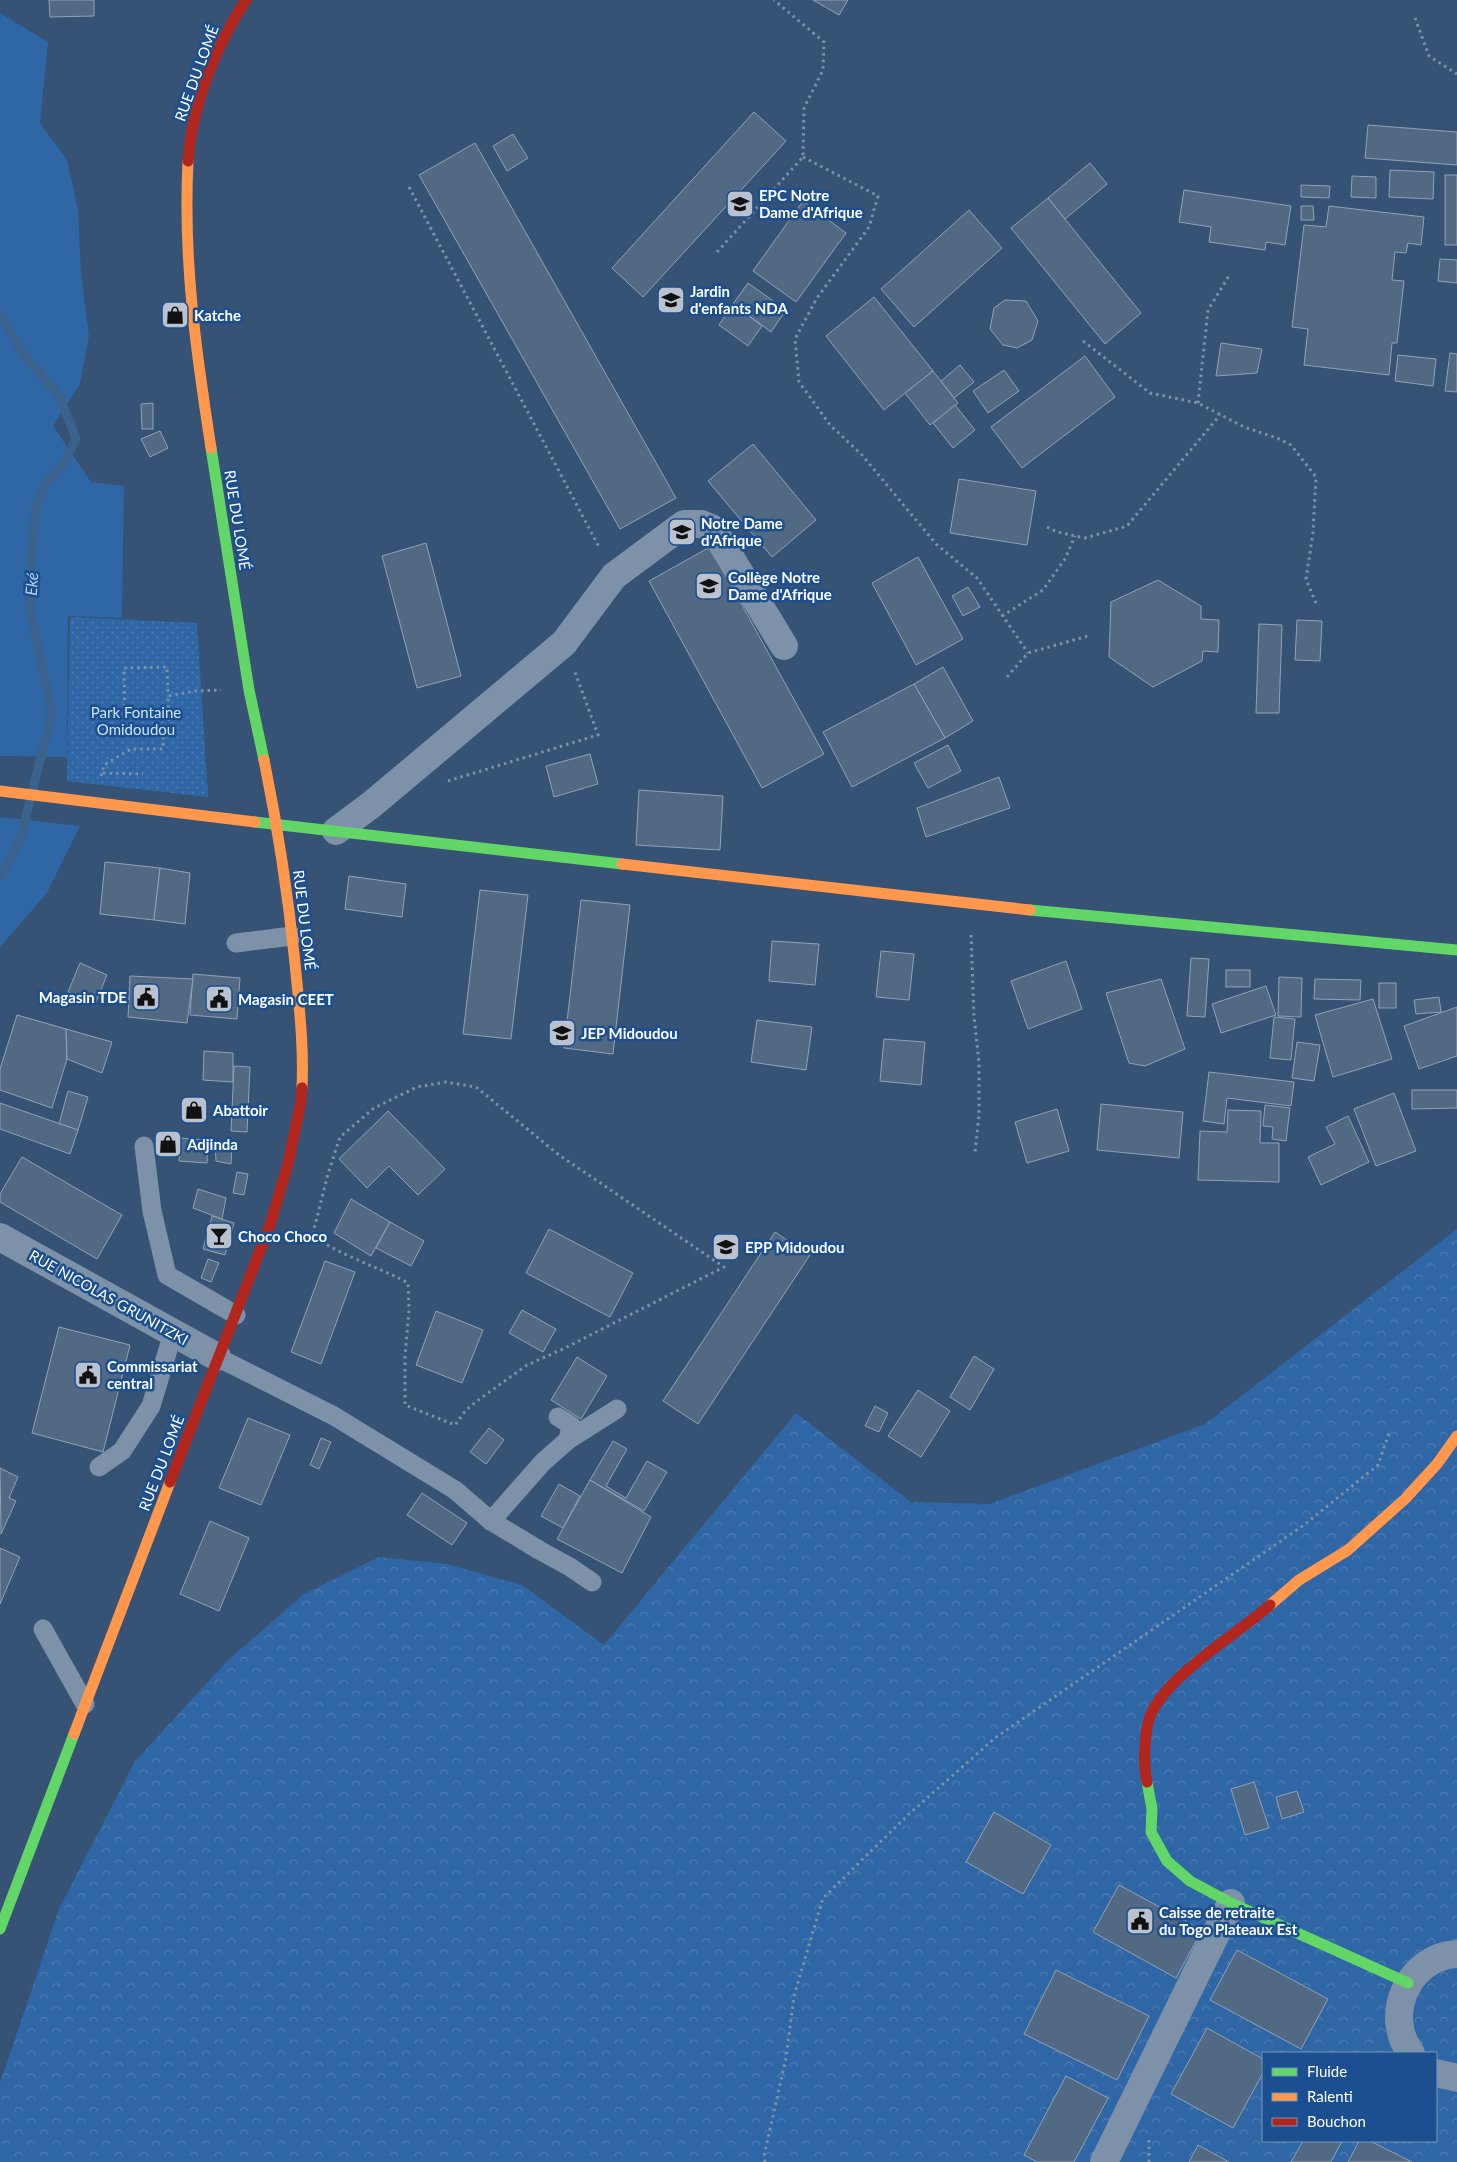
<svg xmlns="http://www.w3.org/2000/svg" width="1457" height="2162" viewBox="0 0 1457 2162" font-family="Lato,sans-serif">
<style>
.grass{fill:#2f66a5}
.forest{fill:url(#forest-crowns);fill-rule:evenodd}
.park{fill:url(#park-dots)}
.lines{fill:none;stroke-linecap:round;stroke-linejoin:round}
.stream{stroke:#3b618d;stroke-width:9}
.building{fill:#526984;stroke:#92a2b6}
.path{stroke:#7d92a8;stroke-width:3;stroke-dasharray:2.5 4;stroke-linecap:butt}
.lane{stroke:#7d92a8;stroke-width:19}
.street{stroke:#7d92a8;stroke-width:28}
.fast{stroke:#63d668;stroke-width:11}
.slow{stroke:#ff974d;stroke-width:11}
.jam{stroke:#b3261e;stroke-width:11}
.labels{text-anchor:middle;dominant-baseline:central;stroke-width:5;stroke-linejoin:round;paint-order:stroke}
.street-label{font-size:15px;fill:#fff;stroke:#1b4f8f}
.poi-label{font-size:15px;font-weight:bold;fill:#fff;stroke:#1b4f8f;text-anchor:start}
.park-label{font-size:15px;fill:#cfe3fa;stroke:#1b4f8f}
.water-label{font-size:16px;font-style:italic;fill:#b5d3f5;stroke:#1b4f8f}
</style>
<defs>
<pattern id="forest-crowns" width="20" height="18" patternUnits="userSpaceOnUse" patternTransform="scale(1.25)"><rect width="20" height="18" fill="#2f66a5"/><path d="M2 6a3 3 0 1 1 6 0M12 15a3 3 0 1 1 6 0" fill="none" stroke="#4e7db2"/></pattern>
<pattern id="park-dots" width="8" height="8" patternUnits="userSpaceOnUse" patternTransform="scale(1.25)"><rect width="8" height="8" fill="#2f66a5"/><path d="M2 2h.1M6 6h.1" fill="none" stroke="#4e7db2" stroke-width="1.8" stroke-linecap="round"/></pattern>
</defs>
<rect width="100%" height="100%" fill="#365274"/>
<g class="grass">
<path d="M 0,13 L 48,42 L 40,123 L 67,160 L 78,209 L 81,273 L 89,336 L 80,384 L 53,426 L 91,482 L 124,486 L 122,618 L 68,616 L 67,757 L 0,756 Z"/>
<path d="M 0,817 L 80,826 L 47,893 L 0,947 Z"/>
</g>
<path class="forest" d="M 1457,1229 L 1457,2162 L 0,2162 L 0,2083 L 59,1909 L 135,1761 L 228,1660 L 304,1594 L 379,1557 L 446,1564 L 522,1585 L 604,1645 L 796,1413 L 911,1502 L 990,1504 L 1205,1424 ZM 1263,2053 L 1436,2053 L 1436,2141 L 1263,2141 Z"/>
<path class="park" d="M 70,617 L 197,623 L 208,797 L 67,781 Z"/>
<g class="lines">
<path class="stream" d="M 0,314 L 24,355 L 59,396 L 76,438 L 66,460 L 46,483 L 36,506 L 31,558 L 30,611 L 52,713 L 21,836 L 0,877"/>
</g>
<g class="building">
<path d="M 49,0 L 94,0 L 94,16 L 50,17 Z"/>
<path d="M 813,0 L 848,0 L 839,15 Z"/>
<path d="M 754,112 L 786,141 L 643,297 L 612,268 Z"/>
<path d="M 1368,125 L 1457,132 L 1457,165 L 1365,158 Z"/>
<path d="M 513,134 L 528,158 L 507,171 L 493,146 Z"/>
<path d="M 475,143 L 676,498 L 620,529 L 419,175 Z"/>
<path d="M 1090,163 L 1107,184 L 1065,219 L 1048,198 Z"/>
<path d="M 1390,170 L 1434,172 L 1433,199 L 1389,197 Z"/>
<rect x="1445" y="175" width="12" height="70"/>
<path d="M 1352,176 L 1376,177 L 1376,198 L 1351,197 Z"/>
<path d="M 1301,185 L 1330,186 L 1329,198 L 1301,197 Z"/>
<path d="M 1184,190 L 1291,206 L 1285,245 L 1266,242 L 1265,250 L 1209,242 L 1211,227 L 1179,222 Z"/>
<path d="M 1048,198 L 1141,313 L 1105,344 L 1011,228 Z"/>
<path d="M 803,201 L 846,233 L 796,302 L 753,271 Z"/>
<path d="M 1301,206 L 1313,206 L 1314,220 L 1301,220 Z"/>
<path d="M 1329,206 L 1424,217 L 1421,245 L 1408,243 L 1406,253 L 1395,252 L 1392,280 L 1404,281 L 1397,343 L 1392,343 L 1389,375 L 1304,365 L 1308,329 L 1292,327 L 1304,225 L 1326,227 Z"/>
<path d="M 969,210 L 1002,248 L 914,327 L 881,289 Z"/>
<path d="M 1440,259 L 1457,260 L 1457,283 L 1438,281 Z"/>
<path d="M 748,283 L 786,310 L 771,332 L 733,304 Z"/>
<path d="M 874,297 L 933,371 L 884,410 L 826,336 Z"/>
<path d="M 1005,300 L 1026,301 L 1038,321 L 1032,340 L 1017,348 L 1003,345 L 990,329 L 994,308 Z"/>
<path d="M 733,304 L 762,326 L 748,346 L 719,325 Z"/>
<path d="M 1221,343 L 1262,349 L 1257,373 L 1216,376 Z"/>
<path d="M 1450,353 L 1457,354 L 1457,392 L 1445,391 Z"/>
<path d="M 1398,355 L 1436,359 L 1433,386 L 1395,381 Z"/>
<path d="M 1085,356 L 1115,397 L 1022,468 L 991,427 Z"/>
<path d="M 960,365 L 974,382 L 954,398 L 941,381 Z"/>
<path d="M 1004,370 L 1019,391 L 988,413 L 973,391 Z"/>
<path d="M 933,371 L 958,403 L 930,425 L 905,393 Z"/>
<path d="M 153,403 L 153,429 L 142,429 L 141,404 Z"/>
<path d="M 955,405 L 975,430 L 953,448 L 933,423 Z"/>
<path d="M 160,431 L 168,448 L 150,457 L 141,439 Z"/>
<path d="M 753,444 L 816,520 L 772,557 L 708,481 Z"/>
<path d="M 959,479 L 1036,491 L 1027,545 L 950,533 Z"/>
<path d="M 426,543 L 461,676 L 417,688 L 382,556 Z"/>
<path d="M 710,547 L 824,754 L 762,788 L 649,581 Z"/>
<path d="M 918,557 L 963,639 L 916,665 L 872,583 Z"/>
<path d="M 1158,580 L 1201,606 L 1201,619 L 1219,620 L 1218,652 L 1203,651 L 1202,661 L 1153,687 L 1109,657 L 1111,602 Z"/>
<path d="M 968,587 L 980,607 L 963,616 L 952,596 Z"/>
<path d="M 1297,620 L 1322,621 L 1320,661 L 1295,660 Z"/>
<path d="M 1259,624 L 1282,625 L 1279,713 L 1256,713 Z"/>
<path d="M 943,667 L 973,721 L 945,738 L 914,684 Z"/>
<path d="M 914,684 L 945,738 L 852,787 L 823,732 Z"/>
<path d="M 948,745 L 961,771 L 928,788 L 914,763 Z"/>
<path d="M 590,754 L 598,784 L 554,797 L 546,766 Z"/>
<path d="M 999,777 L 1010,808 L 926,837 L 917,808 Z"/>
<path d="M 639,790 L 723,796 L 720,850 L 636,845 Z"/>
<path d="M 105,862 L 160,868 L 154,920 L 100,914 Z"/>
<path d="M 160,868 L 190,873 L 185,924 L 154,920 Z"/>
<path d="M 349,876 L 406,884 L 402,917 L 345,909 Z"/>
<path d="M 480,890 L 528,895 L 511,1039 L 463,1034 Z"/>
<path d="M 581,900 L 630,905 L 613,1054 L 564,1048 Z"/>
<path d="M 772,941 L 819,944 L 815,985 L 769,981 Z"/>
<path d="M 881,951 L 914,954 L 909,1000 L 876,997 Z"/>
<path d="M 1191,958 L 1209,959 L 1205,1017 L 1187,1016 Z"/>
<path d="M 1066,961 L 1082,1009 L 1028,1029 L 1011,981 Z"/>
<path d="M 80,963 L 107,975 L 95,1004 L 68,992 Z"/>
<rect x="1226" y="970" width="24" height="17"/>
<path d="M 193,974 L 240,978 L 237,1019 L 190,1015 Z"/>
<path d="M 130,976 L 193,979 L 187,1023 L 128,1017 Z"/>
<path d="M 1279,977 L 1302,978 L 1301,1017 L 1278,1016 Z"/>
<path d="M 1161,979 L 1185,1049 L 1145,1066 L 1129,1063 L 1106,993 Z"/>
<path d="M 1315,979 L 1361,980 L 1360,1000 L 1314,999 Z"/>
<rect x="1379" y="983" width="17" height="25"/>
<path d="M 1266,986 L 1276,1015 L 1221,1033 L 1212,1004 Z"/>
<path d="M 1439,997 L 1441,1012 L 1416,1014 L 1414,1000 Z"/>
<path d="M 1373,999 L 1392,1059 L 1333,1077 L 1315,1015 Z"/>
<path d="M 1457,1007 L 1457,1056 L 1419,1069 L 1404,1026 Z"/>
<path d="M 17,1015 L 66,1029 L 67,1059 L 52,1108 L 0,1090 L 0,1069 Z"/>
<path d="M 1274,1017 L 1295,1019 L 1291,1060 L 1270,1058 Z"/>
<path d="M 757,1020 L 812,1027 L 806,1070 L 751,1062 Z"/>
<path d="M 66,1029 L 112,1042 L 102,1073 L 67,1059 Z"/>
<path d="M 884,1039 L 925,1042 L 921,1085 L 880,1081 Z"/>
<path d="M 1297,1042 L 1320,1045 L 1314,1081 L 1292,1078 Z"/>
<path d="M 204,1051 L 233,1053 L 233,1082 L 203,1080 Z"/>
<path d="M 234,1066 L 250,1067 L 247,1132 L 231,1131 Z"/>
<path d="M 1209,1072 L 1294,1082 L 1291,1106 L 1227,1098 L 1224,1124 L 1203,1121 Z"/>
<path d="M 1412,1090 L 1457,1090 L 1457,1108 L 1412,1109 Z"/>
<path d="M 68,1091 L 88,1097 L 78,1130 L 59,1124 Z"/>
<path d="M 1394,1093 L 1416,1151 L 1376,1166 L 1354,1109 Z"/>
<path d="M 0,1103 L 78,1130 L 70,1154 L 0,1129 Z"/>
<path d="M 1101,1104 L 1183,1112 L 1179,1158 L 1097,1150 Z"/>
<path d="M 1265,1105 L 1290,1108 L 1286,1141 L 1272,1139 L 1273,1127 L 1263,1126 Z"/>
<path d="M 1057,1109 L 1069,1151 L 1027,1163 L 1015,1122 Z"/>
<path d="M 1228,1110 L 1261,1111 L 1260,1143 L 1279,1143 L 1279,1182 L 1198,1180 L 1200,1131 L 1227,1132 Z"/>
<path d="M 388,1111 L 445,1169 L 418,1195 L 389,1166 L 367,1188 L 339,1159 Z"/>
<path d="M 1348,1116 L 1369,1162 L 1321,1185 L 1308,1157 L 1335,1144 L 1326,1127 Z"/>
<path d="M 180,1138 L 208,1140 L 207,1163 L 179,1161 Z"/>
<path d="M 215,1144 L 232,1146 L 231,1164 L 216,1161 Z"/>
<path d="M 22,1157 L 122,1215 L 97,1259 L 0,1202 L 0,1194 Z"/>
<path d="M 237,1172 L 248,1174 L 244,1195 L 233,1193 Z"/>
<path d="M 198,1189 L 226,1198 L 222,1219 L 193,1208 Z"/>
<path d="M 351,1199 L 390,1222 L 371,1256 L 334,1233 Z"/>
<path d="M 212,1216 L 234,1223 L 225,1255 L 203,1249 Z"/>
<path d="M 390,1222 L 424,1241 L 411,1266 L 376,1248 Z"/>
<path d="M 549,1229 L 633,1273 L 610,1317 L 526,1273 Z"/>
<path d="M 775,1232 L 810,1255 L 698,1424 L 663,1401 Z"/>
<path d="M 208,1259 L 219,1263 L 211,1282 L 201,1278 Z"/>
<path d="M 325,1261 L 355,1272 L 321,1364 L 291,1352 Z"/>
<path d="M 522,1310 L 556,1329 L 543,1352 L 509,1333 Z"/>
<path d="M 436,1311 L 483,1330 L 462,1383 L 416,1365 Z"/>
<path d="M 59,1327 L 130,1345 L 103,1452 L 32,1433 Z"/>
<path d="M 974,1356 L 994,1369 L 970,1410 L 950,1397 Z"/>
<path d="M 577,1357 L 607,1376 L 581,1419 L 551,1400 Z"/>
<path d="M 918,1390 L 950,1411 L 921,1457 L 888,1436 Z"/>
<path d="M 875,1406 L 888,1413 L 879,1432 L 865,1426 Z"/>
<path d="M 248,1418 L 290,1435 L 261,1505 L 219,1488 Z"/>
<path d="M 489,1428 L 504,1440 L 486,1464 L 470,1452 Z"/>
<path d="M 321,1438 L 331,1442 L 319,1469 L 310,1465 Z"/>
<path d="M 613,1441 L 627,1449 L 606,1486 L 626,1498 L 647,1461 L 667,1472 L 644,1511 L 590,1480 Z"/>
<path d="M 0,1468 L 18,1477 L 9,1498 L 16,1501 L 1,1534 Z"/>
<path d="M 590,1480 L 651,1517 L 622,1573 L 557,1539 Z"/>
<path d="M 559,1484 L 580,1496 L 563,1528 L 541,1516 Z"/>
<path d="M 422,1493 L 467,1523 L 452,1545 L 407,1515 Z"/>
<path d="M 210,1521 L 249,1538 L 219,1611 L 180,1594 Z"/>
<path d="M 0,1548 L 20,1557 L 0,1604 Z"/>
<path d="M 1254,1782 L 1269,1828 L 1245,1835 L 1231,1789 Z"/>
<path d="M 1297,1791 L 1304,1812 L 1282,1819 L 1276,1797 Z"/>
<path d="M 994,1812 L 1051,1845 L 1023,1894 L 966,1862 Z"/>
<path d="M 1119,1885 L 1202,1930 L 1176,1978 L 1093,1932 Z"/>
<path d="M 1237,1950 L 1328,1999 L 1301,2049 L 1210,2000 Z"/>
<path d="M 1056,1970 L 1149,2016 L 1117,2080 L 1024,2034 Z"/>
<path d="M 1207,2028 L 1263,2059 L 1263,2073 L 1233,2128 L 1171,2094 Z"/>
<path d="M 1066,2076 L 1108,2098 L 1074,2162 L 1037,2162 L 1024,2155 Z"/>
<path d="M 1303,2141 L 1342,2141 L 1331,2162 L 1291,2162 Z"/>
<path d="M 1359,2141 L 1370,2141 L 1412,2162 L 1348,2162 Z"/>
<path d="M 1198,2145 L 1229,2162 L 1189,2162 Z"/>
</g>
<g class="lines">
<g class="path">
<path d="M 1415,18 L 1429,56 L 1457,74"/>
<path d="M 803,157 L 878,196 L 869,227 L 817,298 L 795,339 L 799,382 L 830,425 L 862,455 L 936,544 L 977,578 L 1028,653"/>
<path d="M 409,187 L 600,549"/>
<path d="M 717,252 L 803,157 L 804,108 L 823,70 L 824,42 L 774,0"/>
<path d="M 1083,341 L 1150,393 L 1198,403 L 1244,427 L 1277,438 L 1291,445 L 1316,477 L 1313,533 L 1306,579 L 1317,606"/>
<path d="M 1198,403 L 1208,310 L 1230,274"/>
<path d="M 1047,527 L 1057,532 L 1085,538 L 1127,526 L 1220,415"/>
<path d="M 1002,616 L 1043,590 L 1065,559 L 1075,536"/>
<path d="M 1007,677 L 1028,653 L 1088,636"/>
<path d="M 163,728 L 169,728 L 168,696 L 195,691 L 221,690"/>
<path d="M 103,773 L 143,774"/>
<path d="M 101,776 L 104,765 L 131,749 L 163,749 L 163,728 L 125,729 L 124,668 L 167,667 L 168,696"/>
<path d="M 448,781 L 598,735 L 575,672"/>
<path d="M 971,935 L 974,1016 L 979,1063 L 979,1115 L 975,1153"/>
<path d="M 297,1233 C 315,1238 330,1247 347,1255 C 368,1265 388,1272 408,1283 L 409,1310 L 405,1356 L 405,1405 L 455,1425 L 466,1410 L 481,1398 L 527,1365 L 563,1349 L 724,1267 L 559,1155 L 476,1087 L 446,1082 L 417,1087 L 374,1108 L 340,1137 L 328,1174 L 312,1237"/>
<path d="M 1149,2140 L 1149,2162"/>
<path d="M 1395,2143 L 1396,2141"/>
<path d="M 765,2162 L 764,2156 L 786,2058 L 794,1996 L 823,1898 L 909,1814 L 995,1738 L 1304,1525 L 1378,1465 L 1390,1430"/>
</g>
<g class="lane">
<path d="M 236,943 L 292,936"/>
<path d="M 144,1146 L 152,1211 L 167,1275 L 236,1315"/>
<path d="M 217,1357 L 334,1416 L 455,1490 L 491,1521 L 539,1550 L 570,1567 L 592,1582"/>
<path d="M 558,1417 L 571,1425 L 568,1440"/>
<path d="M 99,1467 L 122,1451 L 151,1406 L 173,1333"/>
<path d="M 491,1521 L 543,1462 L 568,1440 L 617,1409"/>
<path d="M 43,1629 L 85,1704"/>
</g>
<g class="street">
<path d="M 336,831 L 371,805 L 564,643 L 614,576 L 684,524 L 701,524 L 713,529 L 784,646"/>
<path d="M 0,1237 L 217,1357"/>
<path d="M 1411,2053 C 1382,2015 1409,1956 1457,1954"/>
<path d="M 1436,2073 L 1457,2078"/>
<path d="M 1104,2162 L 1231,1903"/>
</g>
<g class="fast">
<path d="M 211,448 L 249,690 L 264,760"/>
<path d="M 255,822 L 622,864"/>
<path d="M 1030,910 L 1457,950"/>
<path d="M 1147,1782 L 1152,1809 L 1151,1832 L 1167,1861 L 1190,1881 L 1231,1903 L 1408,1983"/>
<path d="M 0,1929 L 74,1734"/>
</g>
<g class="slow">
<path d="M 188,161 C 183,260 196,351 211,448"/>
<path d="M 264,760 C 278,828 288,895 295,963 C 299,1005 304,1046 302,1088"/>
<path d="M 0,791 L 255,822"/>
<path d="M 622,864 L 1030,910"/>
<path d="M 1270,1605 L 1299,1580 L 1348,1550 L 1405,1499 L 1437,1464 L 1457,1436"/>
<path d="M 74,1734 L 170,1482"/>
</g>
<g class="jam">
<path d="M 188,161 C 192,105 215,47 246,0"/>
<path d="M 170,1482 L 270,1225 L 288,1164 L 301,1101 L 302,1088"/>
<path d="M 1147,1782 C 1143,1765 1144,1729 1151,1714 C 1169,1674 1236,1635 1270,1605"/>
</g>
</g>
<defs>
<g id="school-square" transform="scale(1.4375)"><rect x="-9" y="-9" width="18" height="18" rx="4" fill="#b9c2ce" stroke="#1b4f8f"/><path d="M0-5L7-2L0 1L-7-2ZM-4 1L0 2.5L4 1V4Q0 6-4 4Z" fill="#111"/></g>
<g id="shop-square" transform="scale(1.4375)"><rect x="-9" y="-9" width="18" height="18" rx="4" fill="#b9c2ce" stroke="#1b4f8f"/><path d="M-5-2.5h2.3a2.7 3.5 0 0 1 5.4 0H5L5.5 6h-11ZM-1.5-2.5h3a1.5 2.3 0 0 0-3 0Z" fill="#111"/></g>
<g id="civic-square" transform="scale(1.4375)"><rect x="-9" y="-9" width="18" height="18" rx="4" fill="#b9c2ce" stroke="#1b4f8f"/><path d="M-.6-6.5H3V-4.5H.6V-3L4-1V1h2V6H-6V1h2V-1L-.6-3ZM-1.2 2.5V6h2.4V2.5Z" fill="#111"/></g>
<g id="bar-square" transform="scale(1.4375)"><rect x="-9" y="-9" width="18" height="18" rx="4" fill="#b9c2ce" stroke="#1b4f8f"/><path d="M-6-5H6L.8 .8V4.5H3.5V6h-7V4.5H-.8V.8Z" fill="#111"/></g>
</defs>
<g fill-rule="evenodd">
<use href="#school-square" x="740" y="204"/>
<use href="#school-square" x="671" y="300"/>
<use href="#shop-square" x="175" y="315"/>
<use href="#school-square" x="682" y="532"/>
<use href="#school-square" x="709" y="586"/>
<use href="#civic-square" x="146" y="997"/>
<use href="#civic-square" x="219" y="999"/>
<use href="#school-square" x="562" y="1033"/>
<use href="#shop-square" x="194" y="1110"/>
<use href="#shop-square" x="168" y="1144"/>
<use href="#bar-square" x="219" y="1236"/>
<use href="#school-square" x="726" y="1247"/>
<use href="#civic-square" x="88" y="1375"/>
<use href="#civic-square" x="1140" y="1921"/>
</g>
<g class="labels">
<g class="street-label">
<text transform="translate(196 73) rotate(-70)">RUE DU LOMÉ</text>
<text transform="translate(238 520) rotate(81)">RUE DU LOMÉ</text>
<text transform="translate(305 920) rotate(83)">RUE DU LOMÉ</text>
<text transform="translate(109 1297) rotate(29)">RUE NICOLAS GRUNITZKI</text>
<text transform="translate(161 1463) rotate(-69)">RUE DU LOMÉ</text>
</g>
<g class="poi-label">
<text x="759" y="195">EPC Notre<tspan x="759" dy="17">Dame d'Afrique</tspan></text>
<text x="690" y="291">Jardin<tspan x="690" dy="17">d'enfants NDA</tspan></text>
<text x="194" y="315">Katche</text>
<text x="701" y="523">Notre Dame<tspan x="701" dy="17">d'Afrique</tspan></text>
<text x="728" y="577">Collège Notre<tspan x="728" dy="17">Dame d'Afrique</tspan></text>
<text x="127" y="997" text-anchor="end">Magasin TDE</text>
<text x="238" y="999">Magasin CEET</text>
<text x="581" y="1033">JEP Midoudou</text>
<text x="213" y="1110">Abattoir</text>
<text x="187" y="1144">Adjinda</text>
<text x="238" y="1236">Choco Choco</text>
<text x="745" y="1247">EPP Midoudou</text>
<text x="107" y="1366">Commissariat<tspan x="107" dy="17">central</tspan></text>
<text x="1159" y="1912">Caisse de retraite<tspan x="1159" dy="17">du Togo Plateaux Est</tspan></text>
</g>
<g class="park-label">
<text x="136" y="712">Park Fontaine<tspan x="136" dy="17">Omidoudou</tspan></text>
</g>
<g class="water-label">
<text transform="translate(31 584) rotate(-86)">Eké</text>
</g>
</g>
<rect x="1262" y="2052" width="175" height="90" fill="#1b4f8f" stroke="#7695bc"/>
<rect x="1272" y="2068" width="25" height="8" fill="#63d668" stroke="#7695bc"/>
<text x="1307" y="2077" font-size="15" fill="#ffffff">Fluide</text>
<rect x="1272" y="2093" width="25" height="8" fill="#ff974d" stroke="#7695bc"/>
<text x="1307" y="2102" font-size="15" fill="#ffffff">Ralenti</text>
<rect x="1272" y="2118" width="25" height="8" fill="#b3261e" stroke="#7695bc"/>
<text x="1307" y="2127" font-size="15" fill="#ffffff">Bouchon</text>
</svg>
